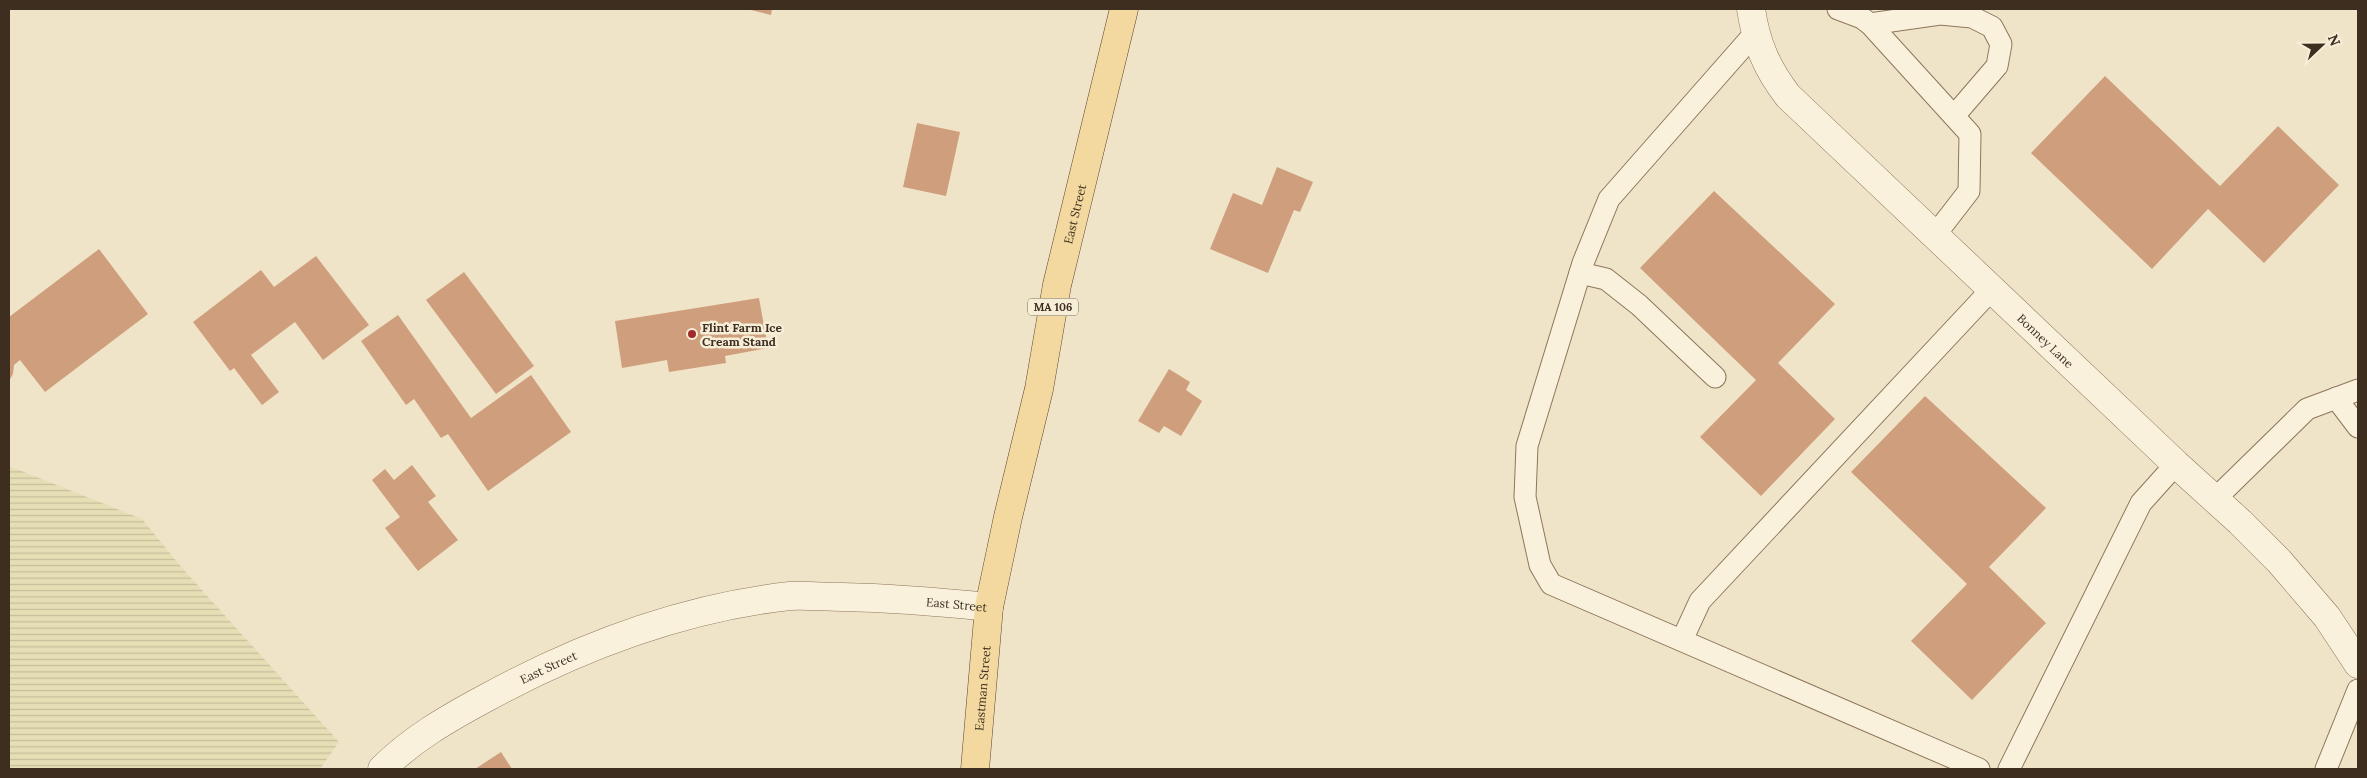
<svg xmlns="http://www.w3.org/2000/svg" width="2367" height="778" viewBox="0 0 2367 778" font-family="Lora,serif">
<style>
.farmland{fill:url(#farmland-rules)}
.building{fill:#cf9f7d}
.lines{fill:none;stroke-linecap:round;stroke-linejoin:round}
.service-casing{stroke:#8d765c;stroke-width:23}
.minor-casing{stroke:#8d765c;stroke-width:29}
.tertiary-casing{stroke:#8d765c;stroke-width:29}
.primary-casing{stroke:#5b4430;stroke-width:29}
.service{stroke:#faf1dc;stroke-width:21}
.minor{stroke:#faf1dc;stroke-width:28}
.tertiary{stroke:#faf1dc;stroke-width:28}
.primary{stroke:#f3d9a0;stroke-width:28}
.poi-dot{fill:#9e2a2b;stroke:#f7eed8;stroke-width:2}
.labels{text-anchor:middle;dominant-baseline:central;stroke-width:5;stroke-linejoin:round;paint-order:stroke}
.shield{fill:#f7eed8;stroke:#756857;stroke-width:1}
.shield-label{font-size:11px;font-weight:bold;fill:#3d2e20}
.street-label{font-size:12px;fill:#3d2e20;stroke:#f7eed8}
.poi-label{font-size:12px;font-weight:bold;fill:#3d2e20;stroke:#f7eed8;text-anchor:start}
</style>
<defs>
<pattern id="farmland-rules" width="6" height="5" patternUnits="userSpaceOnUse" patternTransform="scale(1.25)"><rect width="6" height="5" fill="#e6deb5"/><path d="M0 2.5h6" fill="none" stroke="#c6bf9b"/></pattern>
</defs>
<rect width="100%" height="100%" fill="#f0e4c8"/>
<path class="farmland" d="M 9,466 L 142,519 L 183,569 L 339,742 L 320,769 L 9,769 Z"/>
<g class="building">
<path d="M 747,9 L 772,9 L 771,15 Z"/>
<path d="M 2105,76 L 2220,186 L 2278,126 L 2339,185 L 2264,263 L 2208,209 L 2152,269 L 2031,153 Z"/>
<path d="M 917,123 L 960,132 L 946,196 L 903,187 Z"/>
<path d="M 1277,167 L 1313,182 L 1300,212 L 1294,210 L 1268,273 L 1210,249 L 1233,193 L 1262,205 Z"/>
<path d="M 1714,191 L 1835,304 L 1778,363 L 1835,419 L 1761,496 L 1700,437 L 1756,380 L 1640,268 Z"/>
<path d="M 99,249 L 148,314 L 45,392 L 20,360 L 14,365 L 13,374 L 9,381 L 9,317 Z"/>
<path d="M 316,256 L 369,325 L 323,360 L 295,322 L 251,355 L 279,392 L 262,405 L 234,368 L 230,371 L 193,322 L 261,270 L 274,287 Z"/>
<path d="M 464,272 L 534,366 L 496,394 L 426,300 Z"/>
<path d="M 759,298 L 768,348 L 725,356 L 726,363 L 669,372 L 667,360 L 622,368 L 615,321 Z"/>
<path d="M 398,315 L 471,418 L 531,375 L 571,432 L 488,491 L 448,434 L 441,438 L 414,399 L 406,405 L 361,341 Z"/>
<path d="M 1169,369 L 1190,382 L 1186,390 L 1202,401 L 1181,436 L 1164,426 L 1159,433 L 1138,421 Z"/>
<path d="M 1925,396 L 2046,508 L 1989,567 L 2046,623 L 1972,700 L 1911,641 L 1967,584 L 1851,472 Z"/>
<path d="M 412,465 L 436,496 L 428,502 L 458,540 L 418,571 L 385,528 L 400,517 L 372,480 L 385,469 L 394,480 Z"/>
<path d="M 501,752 L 512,769 L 475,769 Z"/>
</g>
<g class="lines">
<g class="service-casing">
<g id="service">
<path d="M 1838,9 L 1862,18 L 1870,24 L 1970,134 L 1969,191 L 1935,235"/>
<path d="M 1870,24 L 1940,14 L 1972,17 L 1992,27 L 2001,44 L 1997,66 L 1954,116"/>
<path d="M 1755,33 L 1609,199 L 1583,263 L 1527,446 L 1525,497 L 1540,565 L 1551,584 L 1979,769"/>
<path d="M 1580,273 L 1606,279 L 1639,305 L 1715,377"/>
<path d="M 2336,398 L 2358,427"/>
<path d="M 2215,499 L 2307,409 L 2358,390"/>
<path d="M 1682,640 L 1700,601 L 1992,289"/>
<path d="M 2009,769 L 2141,503 L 2176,464"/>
<path d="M 2326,769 L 2358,690"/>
</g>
</g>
<g class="minor-casing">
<g id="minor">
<path id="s1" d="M 1751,9 C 1756,43 1767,69 1788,96 L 2176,464 L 2240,522 L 2279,561 L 2327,617 L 2358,664"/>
</g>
</g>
<g class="tertiary-casing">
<g id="tertiary">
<path id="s2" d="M 382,769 C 412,739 447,719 484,699 C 579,647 681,608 790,596 C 807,595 825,597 842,597 C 892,598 940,602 989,607"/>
</g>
</g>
<g class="primary-casing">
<g id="primary">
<path id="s3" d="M 975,769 L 989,607 L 1008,517 L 1039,389 L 1057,285 L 1124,9"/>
</g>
</g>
<use href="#service" class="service"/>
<use href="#minor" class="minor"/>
<use href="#tertiary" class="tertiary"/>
<use href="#primary" class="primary"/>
</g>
<circle class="poi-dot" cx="692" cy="334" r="5"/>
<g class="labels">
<rect class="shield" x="1028" y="298.5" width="50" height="17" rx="4"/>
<g class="shield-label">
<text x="1053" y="307">MA 106</text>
</g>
<g class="street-label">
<text stroke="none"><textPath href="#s3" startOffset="565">East Street</textPath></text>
<text stroke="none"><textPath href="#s1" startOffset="451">Bonney Lane</textPath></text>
<text stroke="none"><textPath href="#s2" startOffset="616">East Street</textPath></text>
<text stroke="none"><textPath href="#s2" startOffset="196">East Street</textPath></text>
<text stroke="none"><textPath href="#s3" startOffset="81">Eastman Street</textPath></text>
</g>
<g class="poi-label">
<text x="702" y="327">Flint Farm Ice<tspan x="702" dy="14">Cream Stand</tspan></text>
</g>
</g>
<rect width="2367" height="778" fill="none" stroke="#3d2e20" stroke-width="20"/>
<g transform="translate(2322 45) rotate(68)" stroke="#f7eed8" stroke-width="4" paint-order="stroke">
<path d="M0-4L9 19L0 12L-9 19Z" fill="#3d2e20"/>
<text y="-8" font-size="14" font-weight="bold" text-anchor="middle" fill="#3d2e20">N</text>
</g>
</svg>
